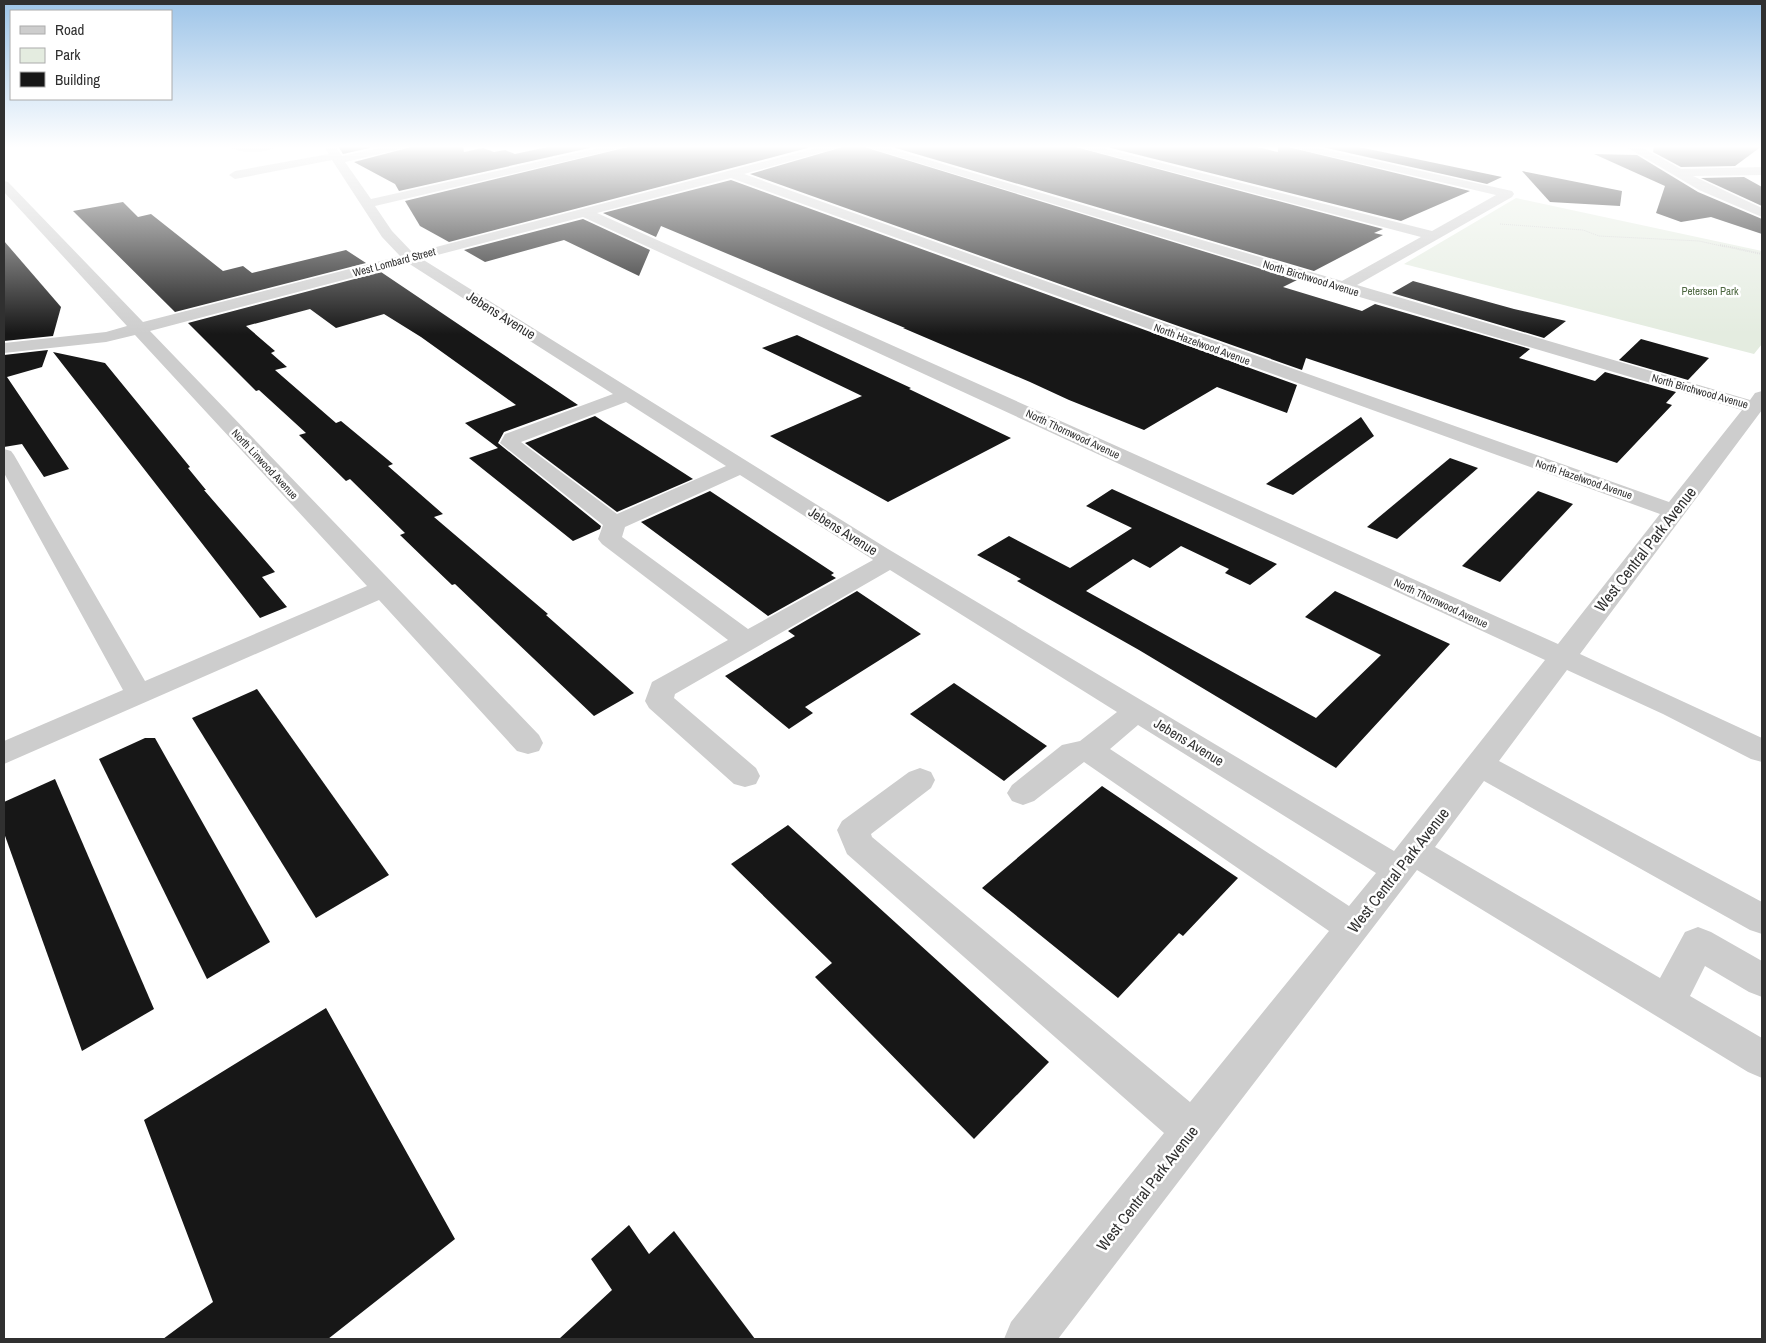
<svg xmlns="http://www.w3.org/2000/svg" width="1766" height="1343" viewBox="0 0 1766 1343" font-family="'Archivo Narrow',sans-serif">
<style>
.green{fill:#e4ece0}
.building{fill:#171717}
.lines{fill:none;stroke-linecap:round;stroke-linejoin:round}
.path-far1{stroke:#cdcdcd;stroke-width:1;stroke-dasharray:1 1;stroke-linecap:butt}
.path{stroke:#cdcdcd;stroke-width:2;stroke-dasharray:1 1;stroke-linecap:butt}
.minor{fill:#cdcdcd;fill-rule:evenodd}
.labels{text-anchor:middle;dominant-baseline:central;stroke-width:5;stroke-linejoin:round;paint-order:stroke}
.far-street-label{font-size:11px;fill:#303030;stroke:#fff}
.far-park-label{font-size:11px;fill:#4e6841;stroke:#fff}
.street-label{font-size:14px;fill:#303030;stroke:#fff}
.near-street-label{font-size:16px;fill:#303030;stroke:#fff}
</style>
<rect width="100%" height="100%" fill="#fff"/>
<path class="green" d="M 1516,198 L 1762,251 L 1762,344 L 1754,354 L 1404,264 Z"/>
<g class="building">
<path d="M 338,146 L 378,146 L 343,154 Z"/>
<path d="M 415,146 L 463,146 L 464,152 L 483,148 L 494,152 L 505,150 L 515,154 L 552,146 L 598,146 L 399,191 L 395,184 L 354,162 Z"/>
<path d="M 632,146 L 815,146 L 449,242 L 420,226 L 405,201 Z"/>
<path d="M 846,146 L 861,146 L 1297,280 L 1283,287 L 1362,311 L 1375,304 L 1530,349 L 1519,358 L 1595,381 L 1605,372 L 1676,392 L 1666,403 L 1672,405 L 1617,463 L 1306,358 L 1302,370 L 750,174 Z"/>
<path d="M 889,146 L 1072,146 L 1383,229 L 1374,233 L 1383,235 L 1314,271 Z"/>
<path d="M 1103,146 L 1252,146 L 1278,152 L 1278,146 L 1284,146 L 1470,191 L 1401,221 Z"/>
<path d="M 1318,146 L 1354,146 L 1502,177 L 1487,184 Z"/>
<path d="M 1654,146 L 1762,146 L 1735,166 L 1681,167 L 1653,152 Z"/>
<path d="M 1594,154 L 1637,155 L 1698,192 L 1762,219 L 1762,234 L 1711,217 L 1681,222 L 1656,213 L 1665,186 Z"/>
<path d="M 1522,171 L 1622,191 L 1620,206 L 1550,202 Z"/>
<path d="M 1744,177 L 1762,187 L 1762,206 L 1701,178 Z"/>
<path d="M 731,180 L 1297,385 L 1287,413 L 1217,387 L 1144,430 L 1069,400 L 1030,382 L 903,328 L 905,328 L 661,226 L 656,237 L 603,213 Z"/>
<path d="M 123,202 L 138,217 L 151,214 L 223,271 L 243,266 L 252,273 L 346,250 L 366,263 L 175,312 L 73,211 Z"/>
<path d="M 583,219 L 650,250 L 639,276 L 564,240 L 485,262 L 464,250 Z"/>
<path d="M 4,241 L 61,307 L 53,336 L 4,341 Z"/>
<path d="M 381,272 L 578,405 L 504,432 L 498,443 L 601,526 L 600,529 L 573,541 L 469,458 L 498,448 L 465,423 L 516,405 L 421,337 L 384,314 L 336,328 L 310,309 L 246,326 L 275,351 L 271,353 L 287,367 L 275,370 L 336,423 L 341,421 L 393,464 L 388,466 L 443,514 L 434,517 L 548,614 L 546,615 L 634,693 L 594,716 L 455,584 L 452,585 L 429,563 L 400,535 L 405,533 L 350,479 L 346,481 L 299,435 L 306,433 L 259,390 L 256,391 L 188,323 Z"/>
<path d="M 1413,281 L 1514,309 L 1566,321 L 1544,338 L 1392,293 Z"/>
<path d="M 797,335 L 911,388 L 909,389 L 1011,438 L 888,502 L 770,436 L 862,396 L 762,348 Z"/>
<path d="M 1641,339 L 1709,358 L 1688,380 L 1619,360 Z"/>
<path d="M 48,350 L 42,367 L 7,377 L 69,469 L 44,477 L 22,444 L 4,447 L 4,355 Z"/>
<path d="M 53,352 L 105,363 L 190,467 L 188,468 L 206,490 L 204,490 L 275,572 L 262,577 L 287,607 L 260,618 Z"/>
<path d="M 595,416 L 693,479 L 617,512 L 525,443 Z"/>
<path d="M 1361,417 L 1374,436 L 1293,495 L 1266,484 Z"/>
<path d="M 1450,458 L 1478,468 L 1397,539 L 1367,527 Z"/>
<path d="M 1112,489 L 1277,564 L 1250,585 L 1225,573 L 1229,569 L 1181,546 L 1150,568 L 1133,559 L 1086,591 L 1316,718 L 1381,655 L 1305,617 L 1335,591 L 1450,644 L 1336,768 L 1139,650 L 1017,581 L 1021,579 L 977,555 L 1009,536 L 1070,568 L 1132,528 L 1086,506 Z"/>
<path d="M 710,491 L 834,573 L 831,575 L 836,578 L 768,616 L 641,522 Z"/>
<path d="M 1538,491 L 1573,504 L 1500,582 L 1462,566 Z"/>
<path d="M 857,591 L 921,634 L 805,707 L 813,713 L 789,729 L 725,676 L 795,636 L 788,631 Z"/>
<path d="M 954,683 L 1047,746 L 1004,781 L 910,714 Z"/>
<path d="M 257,689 L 389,875 L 316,918 L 192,718 Z"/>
<path d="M 145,738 L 155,738 L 270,942 L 207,979 L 99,759 Z"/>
<path d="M 55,779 L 154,1009 L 82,1051 L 4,833 L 4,802 Z"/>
<path d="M 1102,786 L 1238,878 L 1183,936 L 1179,933 L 1118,998 L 982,888 Z"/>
<path d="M 788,825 L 1049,1062 L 974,1139 L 815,977 L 832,963 L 731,864 Z"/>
<path d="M 326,1008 L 455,1239 L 328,1339 L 163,1339 L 213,1302 L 144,1120 Z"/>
<path d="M 629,1225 L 649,1254 L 674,1231 L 755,1339 L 559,1339 L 612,1290 L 591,1259 Z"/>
</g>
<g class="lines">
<path class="path-far1" d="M 1500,224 L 1583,230 L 1599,236 L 1699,241 L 1726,247"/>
<path class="path" d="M 1720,245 L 1762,254"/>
<g class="minor">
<path d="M 229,146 L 277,146 C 267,154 239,154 229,146 Z"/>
<path d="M 324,146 L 335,146 L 342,156 L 389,146 L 413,146 L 345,162 L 371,199 L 608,146 L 630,146 L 375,206 L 392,231 L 413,253 L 824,146 L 844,146 L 744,174 L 1669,502 L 1742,410 L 1336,290 L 863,146 L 881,146 L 1342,281 L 1421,237 L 1074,146 L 1094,146 L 1432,231 L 1496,195 L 1286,146 L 1308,146 L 1512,191 L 1514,194 L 1512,197 L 1357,285 L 1750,400 L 1755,393 L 1762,391 L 1762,410 L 1580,654 L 1762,738 L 1762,762 L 1751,759 L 1663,714 L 1567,670 L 1499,761 L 1762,902 L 1762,934 L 1750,930 L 1484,781 L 1435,847 L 1660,978 L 1685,932 L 1698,927 L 1711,932 L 1762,961 L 1762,997 L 1749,992 L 1705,966 L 1690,996 L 1762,1038 L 1762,1078 L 1748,1072 L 1417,870 L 1058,1339 L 1004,1339 L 1011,1322 L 1164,1133 L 847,854 L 837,830 L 842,821 L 909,772 L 920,768 L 931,772 L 935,780 L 931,788 L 871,834 L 872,837 L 1190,1102 L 1329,931 L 1084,762 L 1034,801 L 1023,805 L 1012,801 L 1007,793 L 1012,785 L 1062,745 L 1080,741 L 1117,712 L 890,570 L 675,694 L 674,698 L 756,768 L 760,776 L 756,784 L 745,787 L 734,784 L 649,708 L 645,701 L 652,682 L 728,640 L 602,544 L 598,539 L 603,525 L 500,443 L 505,434 L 613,394 L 408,263 L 150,331 L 539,735 L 543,743 L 539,751 L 528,754 L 517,751 L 379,600 L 4,764 L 4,741 L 123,690 L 4,473 L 4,449 L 11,451 L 14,455 L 145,681 L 367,586 L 135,335 L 106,342 L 4,353 L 4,343 L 106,332 L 127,326 L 4,192 L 4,181 L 8,182 L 143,322 L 400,256 L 382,237 L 332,160 L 235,179 L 229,175 L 235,171 L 329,154 ZM 731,178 L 1660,514 L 1558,644 L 597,213 ZM 583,217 L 1545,660 L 1394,851 L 888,549 L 422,259 ZM 626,402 L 726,466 L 617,514 L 521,442 ZM 740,475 L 872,559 L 873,560 L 748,629 L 622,537 L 625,527 ZM 1138,725 L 1376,873 L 1349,906 L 1110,749 Z"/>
<path d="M 1625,146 L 1639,146 L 1681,169 L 1762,167 L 1762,175 L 1693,176 L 1762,208 L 1762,217 L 1699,190 Z"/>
</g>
</g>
<linearGradient id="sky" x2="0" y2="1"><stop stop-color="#9dc4e8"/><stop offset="0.44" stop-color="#fff"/><stop offset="1" stop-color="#fff" stop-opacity="0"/></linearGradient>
<rect width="1766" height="334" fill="url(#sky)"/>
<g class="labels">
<g class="far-street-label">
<text transform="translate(394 262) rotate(-15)">West Lombard Street</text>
<text transform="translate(1311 278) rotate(17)">North Birchwood Avenue</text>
<text transform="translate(1202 344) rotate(20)">North Hazelwood Avenue</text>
<text transform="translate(1700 391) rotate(16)">North Birchwood Avenue</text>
<text transform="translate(1073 434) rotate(25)">North Thornwood Avenue</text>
<text transform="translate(265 464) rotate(47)">North Linwood Avenue</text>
<text transform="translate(1584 479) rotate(19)">North Hazelwood Avenue</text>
<text transform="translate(1441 603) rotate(25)">North Thornwood Avenue</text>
</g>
<g class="far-park-label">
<text x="1710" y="291">Petersen Park</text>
</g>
<g class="street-label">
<text transform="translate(501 315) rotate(32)">Jebens Avenue</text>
<text transform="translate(843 531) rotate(32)">Jebens Avenue</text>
<text transform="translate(1189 742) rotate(31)">Jebens Avenue</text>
</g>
<g class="near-street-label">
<text transform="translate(1645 549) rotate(-52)">West Central Park Avenue</text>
<text transform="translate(1398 870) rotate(-52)">West Central Park Avenue</text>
<text transform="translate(1147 1188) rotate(-52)">West Central Park Avenue</text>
</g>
</g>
<rect width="1766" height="1343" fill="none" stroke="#303030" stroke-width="10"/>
<rect x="10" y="10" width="162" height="90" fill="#ffffff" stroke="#acacac"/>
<rect x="20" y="26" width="25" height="8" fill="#cdcdcd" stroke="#acacac"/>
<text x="55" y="35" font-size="15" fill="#303030">Road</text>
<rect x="20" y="48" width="25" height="15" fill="#e4ece0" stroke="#acacac"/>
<text x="55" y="60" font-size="15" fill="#303030">Park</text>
<rect x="20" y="72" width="25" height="15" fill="#171717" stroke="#acacac"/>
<text x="55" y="85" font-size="15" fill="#303030">Building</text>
</svg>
